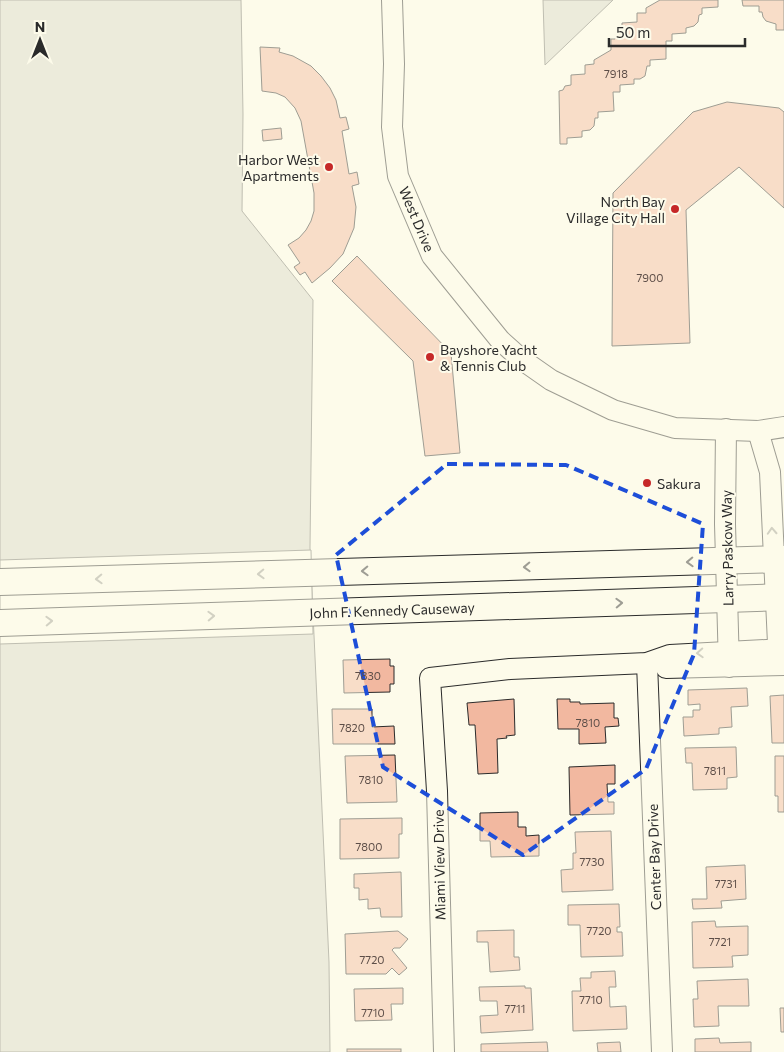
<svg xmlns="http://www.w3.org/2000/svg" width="784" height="1052" viewBox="0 0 784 1052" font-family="Commissioner,sans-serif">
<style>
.water{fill:#d8d7c9;stroke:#74746e}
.pier{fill:#fdfbea;stroke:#74746e}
.building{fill:#f2b8a0;stroke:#2b2b2b}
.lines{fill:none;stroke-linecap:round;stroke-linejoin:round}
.minor-casing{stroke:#2b2b2b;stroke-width:22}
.major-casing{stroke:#2b2b2b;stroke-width:28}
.minor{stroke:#fdfbea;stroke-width:20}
.major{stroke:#fdfbea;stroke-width:26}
.oneway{stroke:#9e9d94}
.marked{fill:none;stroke:#1d4ed8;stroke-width:4;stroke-dasharray:10 6;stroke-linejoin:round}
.poi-dot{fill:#c62828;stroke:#fdfbea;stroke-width:2}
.labels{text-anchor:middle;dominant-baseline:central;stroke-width:4;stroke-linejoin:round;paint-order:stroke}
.number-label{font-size:11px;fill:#5d4e48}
.poi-label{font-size:14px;fill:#2b2b2b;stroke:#fdfbea;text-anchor:end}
.street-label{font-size:14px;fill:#2b2b2b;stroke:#fdfbea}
</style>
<rect width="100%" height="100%" fill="#fdfbea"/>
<g class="water">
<path d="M 0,0 L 241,0 L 243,114 L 242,211 L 313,300 L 310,548 L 329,962 L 330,1052 L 0,1052 Z"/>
<path d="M 543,0 L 613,0 L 545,65 Z"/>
</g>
<path class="pier" d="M 311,550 L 313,634 L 0,644 L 0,560 Z"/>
<g class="building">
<path d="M 660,0 L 718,0 L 718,7 L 702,8 L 702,14 L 699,15 L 698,22 L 694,26 L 686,28 L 686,33 L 672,34 L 672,41 L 666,41 L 666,59 L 650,60 L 650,66 L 647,66 L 645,76 L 640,79 L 634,79 L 634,84 L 620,85 L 620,92 L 613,92 L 614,111 L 598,112 L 598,118 L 595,118 L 594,126 L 590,130 L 582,131 L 582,137 L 567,138 L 567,144 L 560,144 L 559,91 L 563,90 L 565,86 L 571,85 L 571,75 L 585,74 L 585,65 L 594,64 L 594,60 L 611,50 L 611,39 L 615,39 L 617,34 L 622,32 L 622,23 L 637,22 L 637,13 L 646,13 L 646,8 Z"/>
<path d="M 742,0 L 784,0 L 784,30 L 776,30 L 776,24 L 766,21 L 763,17 L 762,12 L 759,12 L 759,6 L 743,6 Z"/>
<path d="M 260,47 L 280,48 L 279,52 L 293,56 L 311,66 L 321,76 L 330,88 L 336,100 L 340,118 L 346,117 L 349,129 L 342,131 L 349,174 L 357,172 L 359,184 L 352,186 L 356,207 L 354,228 L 343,254 L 330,268 L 312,283 L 305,272 L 300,275 L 294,267 L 300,263 L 288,245 L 299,238 L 306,230 L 311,221 L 314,211 L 314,193 L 301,121 L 295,108 L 285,97 L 276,93 L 262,91 Z"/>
<path d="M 727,102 L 779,108 L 784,112 L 784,208 L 739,167 L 686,210 L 690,343 L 612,346 L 613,193 L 693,112 Z"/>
<path d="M 281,128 L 282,139 L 263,141 L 262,130 Z"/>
<path d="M 357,256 L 451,353 L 460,453 L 425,456 L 413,361 L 332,281 Z"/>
<path d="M 390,659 L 390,666 L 394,666 L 394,684 L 390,684 L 390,692 L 344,693 L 343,660 Z"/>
<path d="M 747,688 L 748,706 L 731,707 L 732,727 L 719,728 L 719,734 L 684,736 L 683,717 L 693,717 L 693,710 L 700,710 L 700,704 L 688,705 L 688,690 Z"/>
<path d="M 784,695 L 784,743 L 772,743 L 770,696 Z"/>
<path d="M 514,699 L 515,735 L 506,736 L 507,738 L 497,739 L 498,773 L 478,774 L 475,725 L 469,725 L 467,703 Z"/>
<path d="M 557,699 L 570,699 L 570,702 L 580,702 L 580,704 L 614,703 L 614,718 L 618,718 L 619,726 L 605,727 L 606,743 L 579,744 L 579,729 L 558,729 Z"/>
<path d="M 332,709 L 372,709 L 372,727 L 394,726 L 395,744 L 333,744 Z"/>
<path d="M 736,747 L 737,777 L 727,778 L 727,789 L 693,790 L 692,763 L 686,763 L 685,748 Z"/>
<path d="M 395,755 L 397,802 L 347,803 L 345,756 Z"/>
<path d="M 775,756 L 784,756 L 784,812 L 778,812 L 778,796 L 775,796 Z"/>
<path d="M 615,765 L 615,784 L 607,784 L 608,802 L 614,802 L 614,814 L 570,815 L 569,767 Z"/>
<path d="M 518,812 L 518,827 L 526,827 L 526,836 L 539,835 L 539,856 L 491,857 L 490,841 L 480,841 L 480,813 Z"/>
<path d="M 402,818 L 402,834 L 399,834 L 399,858 L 340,859 L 340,819 Z"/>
<path d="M 611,831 L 613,890 L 562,892 L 561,870 L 573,869 L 573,853 L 576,853 L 575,832 Z"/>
<path d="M 745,865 L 746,899 L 721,901 L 722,908 L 693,909 L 692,899 L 707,899 L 706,867 Z"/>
<path d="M 401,872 L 402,917 L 381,917 L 380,908 L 368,909 L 368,899 L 359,900 L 359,888 L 354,888 L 354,874 Z"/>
<path d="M 619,904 L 620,927 L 617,927 L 617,932 L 622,932 L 623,956 L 581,957 L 580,925 L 568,925 L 568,905 Z"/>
<path d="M 715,921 L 716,927 L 748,926 L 748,955 L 732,956 L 733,967 L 693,968 L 692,922 Z"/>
<path d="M 514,930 L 514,957 L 519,957 L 520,970 L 490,972 L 488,942 L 477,942 L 477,931 Z"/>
<path d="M 398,931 L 408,939 L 400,948 L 394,948 L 392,950 L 407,968 L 399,975 L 392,968 L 386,974 L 346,974 L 345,934 Z"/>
<path d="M 615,971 L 616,987 L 609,987 L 610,1007 L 626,1006 L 627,1029 L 573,1031 L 572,991 L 581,991 L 580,978 L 591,978 L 591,972 Z"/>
<path d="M 748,979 L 749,1006 L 718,1006 L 719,1026 L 694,1027 L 693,999 L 698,999 L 697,981 Z"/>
<path d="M 525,986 L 525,988 L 531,988 L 533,1030 L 481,1033 L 480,1016 L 498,1015 L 497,1001 L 480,1001 L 479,987 Z"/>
<path d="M 403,988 L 403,1004 L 391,1004 L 392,1020 L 355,1021 L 354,989 Z"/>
<path d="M 780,1008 L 784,1008 L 784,1032 L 781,1032 Z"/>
<path d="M 719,1038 L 720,1043 L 751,1042 L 751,1052 L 695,1052 L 695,1039 Z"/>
<path d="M 547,1042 L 548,1052 L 481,1052 L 481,1044 Z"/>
<path d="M 620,1042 L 621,1052 L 598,1052 L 597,1043 Z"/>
<rect x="347" y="1049" width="54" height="3"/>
</g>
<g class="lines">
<g class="minor-casing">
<g id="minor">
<path d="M 392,0 L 394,64 L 392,127 L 398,176 L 432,256 L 500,340 L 521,359 L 551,380 L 613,410 L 675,428 L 758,431 L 784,427"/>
<path d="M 726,429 L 725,524 L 729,667"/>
<path d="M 758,431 L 770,472 L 779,665"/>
<path d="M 647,663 L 662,1052"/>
<path d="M 666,668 L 784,665"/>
<path d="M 444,1052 L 437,791 L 430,678 L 510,669 L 647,663 L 670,655 L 784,649"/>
</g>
</g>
<g class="major-casing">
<g id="major">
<path d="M 0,582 L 784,559"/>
<path d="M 0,623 L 784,597"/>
</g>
</g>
<use href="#minor" class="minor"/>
<use href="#major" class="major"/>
</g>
<defs><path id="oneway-chevron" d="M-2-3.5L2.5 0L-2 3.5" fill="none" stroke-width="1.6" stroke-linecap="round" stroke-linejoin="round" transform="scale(1.25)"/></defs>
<g class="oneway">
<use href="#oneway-chevron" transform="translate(772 531) rotate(-93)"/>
<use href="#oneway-chevron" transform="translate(690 562) rotate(178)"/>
<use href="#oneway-chevron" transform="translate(527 567) rotate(178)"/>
<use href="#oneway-chevron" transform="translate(365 571) rotate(178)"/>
<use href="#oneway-chevron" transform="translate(261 574) rotate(178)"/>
<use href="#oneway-chevron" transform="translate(99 579) rotate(178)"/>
<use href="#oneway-chevron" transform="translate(619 603) rotate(-2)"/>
<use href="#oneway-chevron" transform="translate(211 616) rotate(-2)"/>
<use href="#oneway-chevron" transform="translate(49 621) rotate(-2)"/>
<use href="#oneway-chevron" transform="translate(700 653) rotate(177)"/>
</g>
<path d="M0 0H784V1052H0ZM 447,464 L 566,465 L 703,524 L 694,654 L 646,769 L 523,855 L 383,767 L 336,555 Z" fill="#fdfbea" fill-opacity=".55" fill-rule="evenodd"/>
<path class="marked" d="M 447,464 L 566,465 L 703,524 L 694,654 L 646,769 L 523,855 L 383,767 L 336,555 Z"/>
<g class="poi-dot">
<circle cx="329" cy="167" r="5"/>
<circle cx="675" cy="209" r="5"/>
<circle cx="430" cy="357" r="5"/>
<circle cx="647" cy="483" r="5"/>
</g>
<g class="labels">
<g class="number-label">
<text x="616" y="73">7918</text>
<text x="650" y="277">7900</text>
<text x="368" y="675">7830</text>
<text x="588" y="722">7810</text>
<text x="352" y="727">7820</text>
<text x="715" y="770">7811</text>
<text x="371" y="779">7810</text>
<text x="369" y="846">7800</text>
<text x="592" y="861">7730</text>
<text x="726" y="883">7731</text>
<text x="599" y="930">7720</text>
<text x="720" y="941">7721</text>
<text x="372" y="959">7720</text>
<text x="591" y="999">7710</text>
<text x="515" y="1008">7711</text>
<text x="373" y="1012">7710</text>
</g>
<g class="poi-label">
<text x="319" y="159">Harbor West<tspan x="319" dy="16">Apartments</tspan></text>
<text x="665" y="201">North Bay<tspan x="665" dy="16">Village City Hall</tspan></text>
<text x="440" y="349" text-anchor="start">Bayshore Yacht<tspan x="440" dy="16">&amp; Tennis Club</tspan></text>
<text x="657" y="483" text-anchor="start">Sakura</text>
</g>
<g class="street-label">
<text transform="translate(417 219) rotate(67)">West Drive</text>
<text transform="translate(727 548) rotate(-91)">Larry Paskow Way</text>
<text transform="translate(392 610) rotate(-2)">John F. Kennedy Causeway</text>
<text transform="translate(654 857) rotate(-92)">Center Bay Drive</text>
<text transform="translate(439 865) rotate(-91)">Miami View Drive</text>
</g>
</g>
<g transform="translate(40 40)" stroke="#fdfbea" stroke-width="4" paint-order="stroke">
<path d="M0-4L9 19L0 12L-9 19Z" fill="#2b2b2b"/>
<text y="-8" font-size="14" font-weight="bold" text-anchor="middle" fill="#2b2b2b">N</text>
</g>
<path d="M609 38v8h136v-8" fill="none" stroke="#2b2b2b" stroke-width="2.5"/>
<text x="616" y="38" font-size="15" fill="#2b2b2b" stroke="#fdfbea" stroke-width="4" paint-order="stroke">50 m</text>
</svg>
